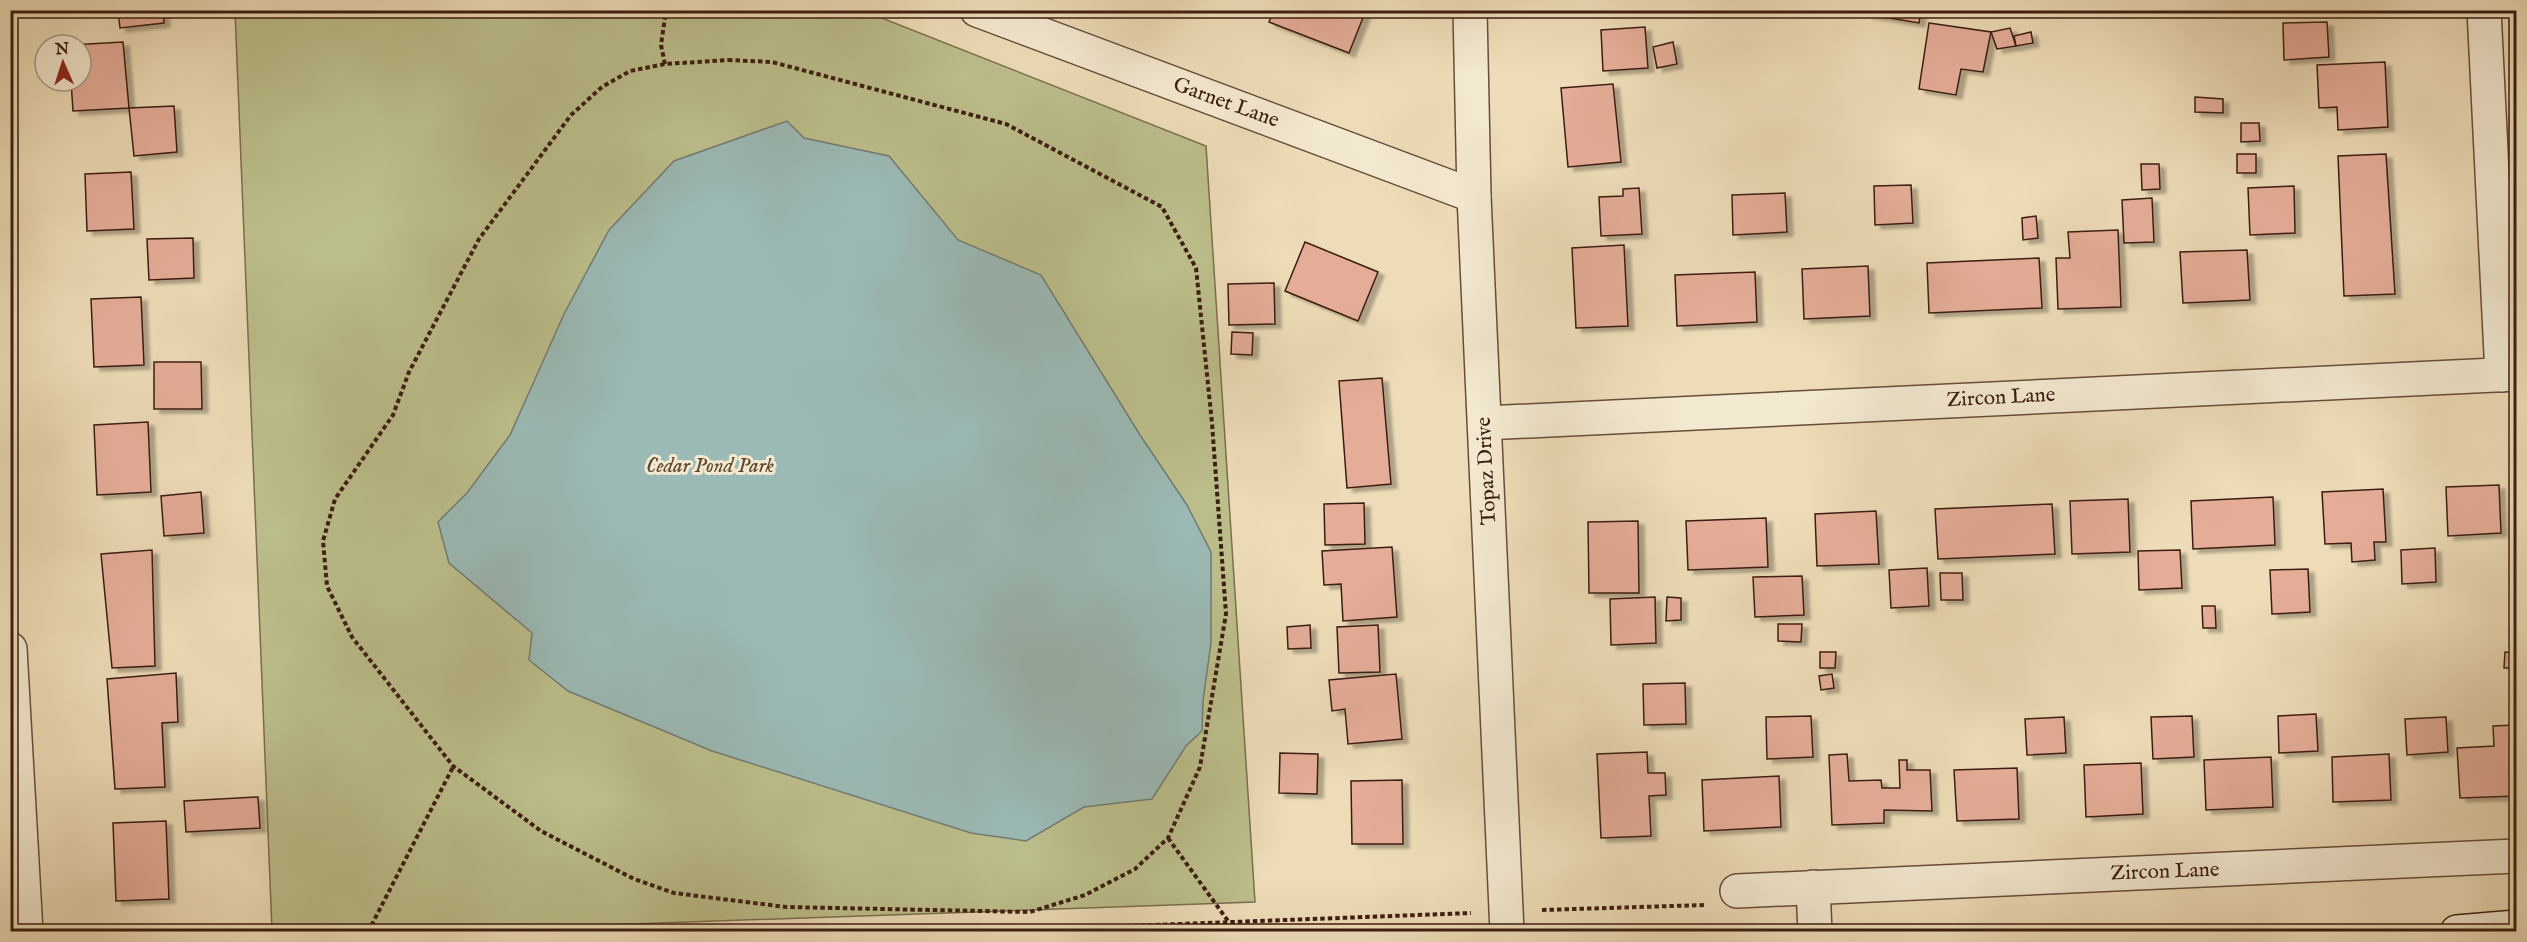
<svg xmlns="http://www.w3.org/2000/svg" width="2527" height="942" viewBox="0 0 2527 942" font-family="'IM FELL English',serif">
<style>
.green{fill:#bcbf8c;stroke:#7c6e4f;stroke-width:1.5}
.water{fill:#9bbab6;stroke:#757b74;stroke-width:1.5}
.building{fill:#e5ad98;stroke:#3c1d12;stroke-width:1.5;filter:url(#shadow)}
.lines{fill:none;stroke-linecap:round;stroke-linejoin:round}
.street-casing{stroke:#684d3b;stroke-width:36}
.secondary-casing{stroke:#3c1d12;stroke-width:36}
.path{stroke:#3c1d12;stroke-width:4;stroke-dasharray:4.5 3;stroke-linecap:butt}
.street{stroke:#f3e8d0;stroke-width:33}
.secondary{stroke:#f3e8d0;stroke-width:33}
.labels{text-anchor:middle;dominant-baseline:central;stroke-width:6;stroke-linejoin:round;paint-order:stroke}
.street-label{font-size:21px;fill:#3c1d12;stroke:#f3e8d0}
.park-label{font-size:21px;font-style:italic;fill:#5c4630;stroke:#f3e8d0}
</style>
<defs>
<filter id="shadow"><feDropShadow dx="6" dy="4" stdDeviation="1.5" flood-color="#0004"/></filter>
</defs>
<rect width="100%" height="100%" fill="#eddcb7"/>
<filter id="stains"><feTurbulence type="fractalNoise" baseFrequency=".00333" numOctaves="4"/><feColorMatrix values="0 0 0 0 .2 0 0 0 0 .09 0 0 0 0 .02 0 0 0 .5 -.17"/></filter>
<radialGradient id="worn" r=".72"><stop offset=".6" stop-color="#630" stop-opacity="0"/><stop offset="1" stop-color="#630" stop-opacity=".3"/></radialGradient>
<path class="green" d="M 235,11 L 864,11 L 1206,146 L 1255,902 L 435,931 L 272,931 Z"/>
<path class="water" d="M 787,121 L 804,138 L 889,156 L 958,240 L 1041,275 L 1140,435 L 1187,505 L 1211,552 L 1211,643 L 1203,701 L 1202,731 L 1186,746 L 1152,799 L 1084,807 L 1026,841 L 971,833 L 712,751 L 568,691 L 529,660 L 532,633 L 449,563 L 438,522 L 467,493 L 510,435 L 564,314 L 609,230 L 674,161 Z"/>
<g class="building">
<path d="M 118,10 L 163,10 L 164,23 L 120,28 Z"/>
<path d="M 1274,10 L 1366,10 L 1349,53 L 1269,22 Z"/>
<path d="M 1866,10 L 1921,10 L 1919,23 L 1866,14 Z"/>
<path d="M 2327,22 L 2329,57 L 2284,60 L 2283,23 Z"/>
<path d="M 1929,23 L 1991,32 L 1983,72 L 1961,69 L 1956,95 L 1919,89 Z"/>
<path d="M 1645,27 L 1648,68 L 1603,71 L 1601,30 Z"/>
<path d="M 2010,28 L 2016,46 L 1997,49 L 1991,32 Z"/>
<path d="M 2031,32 L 2033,43 L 2016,46 L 2014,36 Z"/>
<path d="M 123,42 L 129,108 L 73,111 L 71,81 L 81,81 L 81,45 L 70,45 Z"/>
<path d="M 1673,42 L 1677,64 L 1657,68 L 1653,47 Z"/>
<path d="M 2385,62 L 2388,127 L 2338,130 L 2337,107 L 2319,108 L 2317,65 Z"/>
<path d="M 1613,84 L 1621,162 L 1568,167 L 1561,88 Z"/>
<path d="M 2195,97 L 2223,99 L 2223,113 L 2195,112 Z"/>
<path d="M 174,106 L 177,152 L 134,156 L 129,108 Z"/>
<path d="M 2241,123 L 2259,123 L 2260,141 L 2241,142 Z"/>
<rect x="2237" y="154" width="19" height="19"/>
<path d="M 2386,154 L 2395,294 L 2344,296 L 2338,156 Z"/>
<path d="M 2141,164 L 2159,164 L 2160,189 L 2142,190 Z"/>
<path d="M 131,172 L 134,229 L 87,231 L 85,174 Z"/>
<path d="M 1911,185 L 1913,223 L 1875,225 L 1874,186 Z"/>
<path d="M 2294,186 L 2295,233 L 2250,235 L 2248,188 Z"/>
<path d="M 1639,188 L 1642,234 L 1601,236 L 1599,197 L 1623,196 L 1623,189 Z"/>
<path d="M 1785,193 L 1787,232 L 1733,235 L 1732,195 Z"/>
<path d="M 2152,198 L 2154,242 L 2124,243 L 2122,200 Z"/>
<path d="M 2036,216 L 2038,238 L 2023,240 L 2022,218 Z"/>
<path d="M 2118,230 L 2121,307 L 2058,309 L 2056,258 L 2070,258 L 2068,232 Z"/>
<path d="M 193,238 L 194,278 L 149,280 L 147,239 Z"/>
<path d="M 1305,242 L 1378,272 L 1358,321 L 1285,291 Z"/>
<path d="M 1624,245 L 1628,326 L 1576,328 L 1572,248 Z"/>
<path d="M 2247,250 L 2250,300 L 2183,303 L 2180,252 Z"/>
<path d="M 2039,258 L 2042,308 L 1929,313 L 1927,263 Z"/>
<path d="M 1868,266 L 1870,316 L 1804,319 L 1802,269 Z"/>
<path d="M 1755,272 L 1757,322 L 1677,326 L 1675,275 Z"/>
<path d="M 1274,283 L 1275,324 L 1229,325 L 1228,284 Z"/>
<path d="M 141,297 L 144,365 L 94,367 L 91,299 Z"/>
<path d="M 1232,332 L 1253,333 L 1252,355 L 1231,354 Z"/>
<path d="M 154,362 L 201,362 L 202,409 L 154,409 Z"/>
<path d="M 1382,378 L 1391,484 L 1347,488 L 1339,381 Z"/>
<path d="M 148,422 L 151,492 L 97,495 L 94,425 Z"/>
<path d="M 2499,485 L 2501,533 L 2448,536 L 2446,487 Z"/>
<path d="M 2383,489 L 2386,542 L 2374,542 L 2375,560 L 2352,562 L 2351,543 L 2325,544 L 2322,492 Z"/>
<path d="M 201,492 L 204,533 L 164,536 L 161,496 Z"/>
<path d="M 2273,497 L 2275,545 L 2193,549 L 2191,501 Z"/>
<path d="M 2128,499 L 2130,552 L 2072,554 L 2070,501 Z"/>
<path d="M 1364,503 L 1365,544 L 1325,545 L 1324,504 Z"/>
<path d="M 2052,504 L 2055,554 L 1938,559 L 1935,509 Z"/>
<path d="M 1876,511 L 1879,564 L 1817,566 L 1815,514 Z"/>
<path d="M 1766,518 L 1768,567 L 1688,570 L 1686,521 Z"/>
<path d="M 1638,521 L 1639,593 L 1589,593 L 1588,522 Z"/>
<path d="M 1392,547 L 1397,617 L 1343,621 L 1341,584 L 1324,585 L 1322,551 Z"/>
<path d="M 2435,548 L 2436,582 L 2402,584 L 2401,550 Z"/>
<path d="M 152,550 L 155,666 L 112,668 L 101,554 Z"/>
<path d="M 2180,550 L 2182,588 L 2139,590 L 2138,551 Z"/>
<path d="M 1927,568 L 1929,606 L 1891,608 L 1889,570 Z"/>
<path d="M 2308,569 L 2310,612 L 2272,614 L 2270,570 Z"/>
<path d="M 1940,573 L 1962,573 L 1963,600 L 1941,600 Z"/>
<path d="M 1802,576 L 1804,615 L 1755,617 L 1753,577 Z"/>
<path d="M 1655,597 L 1656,643 L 1611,645 L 1610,599 Z"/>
<path d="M 1667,597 L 1681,598 L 1681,620 L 1666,621 Z"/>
<path d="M 2202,606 L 2215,606 L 2216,628 L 2203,628 Z"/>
<path d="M 1778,624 L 1802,624 L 1801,642 L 1778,641 Z"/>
<path d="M 1310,625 L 1311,648 L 1288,649 L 1287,627 Z"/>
<path d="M 1378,625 L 1380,672 L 1339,673 L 1337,627 Z"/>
<path d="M 1820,652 L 1836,652 L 1835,668 L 1820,668 Z"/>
<path d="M 2505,652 L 2516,653 L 2516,668 L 2504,668 Z"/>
<path d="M 176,673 L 178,722 L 162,723 L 165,787 L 115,789 L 107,679 Z"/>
<path d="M 1396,674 L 1402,739 L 1348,744 L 1345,709 L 1332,711 L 1329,680 Z"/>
<path d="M 1832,674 L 1834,688 L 1821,690 L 1819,676 Z"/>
<path d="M 1685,683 L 1686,724 L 1644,725 L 1643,684 Z"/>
<path d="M 2316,714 L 2318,751 L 2279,753 L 2278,716 Z"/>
<path d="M 1811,716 L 1813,757 L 1767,759 L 1766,717 Z"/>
<path d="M 2192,716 L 2194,757 L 2153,759 L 2151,717 Z"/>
<path d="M 2064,717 L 2066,753 L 2027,755 L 2025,719 Z"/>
<path d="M 2446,717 L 2448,752 L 2407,755 L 2405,719 Z"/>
<path d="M 2516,725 L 2516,796 L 2460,798 L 2457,748 L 2494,746 L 2493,726 Z"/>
<path d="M 1647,752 L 1648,773 L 1665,773 L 1666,795 L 1649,796 L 1651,836 L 1601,838 L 1597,754 Z"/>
<path d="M 1280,753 L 1318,754 L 1317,794 L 1279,793 Z"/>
<path d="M 1847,754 L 1849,781 L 1881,780 L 1882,788 L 1900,788 L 1899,760 L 1907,760 L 1907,770 L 1930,770 L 1932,811 L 1884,810 L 1884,823 L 1832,825 L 1829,755 Z"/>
<path d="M 2389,754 L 2391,800 L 2333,802 L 2332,757 Z"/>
<path d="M 2271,757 L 2273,807 L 2206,810 L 2204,760 Z"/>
<path d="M 2141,763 L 2143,814 L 2086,817 L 2084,765 Z"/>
<path d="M 2017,768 L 2019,819 L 1957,821 L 1954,770 Z"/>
<path d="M 1779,776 L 1781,827 L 1704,831 L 1702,780 Z"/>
<path d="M 1402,780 L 1403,844 L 1352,844 L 1351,781 Z"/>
<path d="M 258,797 L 260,828 L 186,832 L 184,801 Z"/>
<path d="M 166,821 L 169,899 L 116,901 L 113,823 Z"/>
</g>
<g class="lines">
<g class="street-casing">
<g id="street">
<path d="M 977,10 L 1474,196"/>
<path d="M 1470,10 L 1474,196 L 1507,932"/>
<path d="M 2484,10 L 2502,375"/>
<path d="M 1485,423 L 2516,374"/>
<path d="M 10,649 L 26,932"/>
<path d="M 1813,887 L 1815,932"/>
<path d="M 1737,891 L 2516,856"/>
</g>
</g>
<g class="secondary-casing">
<path id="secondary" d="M 2457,932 L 2516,927"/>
</g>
<g class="path">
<path d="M 728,60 L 772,62 L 1006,124 L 1162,207 L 1196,268 L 1212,423 L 1226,614 L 1200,767 L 1168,838 L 1135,869 L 1085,895 L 1030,912 L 786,907 L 674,893 L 634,879 L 541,831 L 453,766 L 352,637 L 327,586 L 323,541 L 335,499 L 393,415 L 409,372 L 479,239 L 571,115 L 602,87 L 630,71 L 665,64 Z"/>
<path d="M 665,64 L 661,45 L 666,10"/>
<path d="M 1168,838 L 1228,921"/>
<path d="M 1542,910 L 1705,905"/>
<path d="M 368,932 L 453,767"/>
<path d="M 968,932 L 1471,913"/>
</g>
<use href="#street" class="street"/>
<use href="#secondary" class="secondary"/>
</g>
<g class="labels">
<g class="street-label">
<text transform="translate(1226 103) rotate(20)">Garnet Lane</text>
<text transform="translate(2001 398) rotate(-3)">Zircon Lane</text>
<text transform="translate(1487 471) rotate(-93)">Topaz Drive</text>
<text transform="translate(2165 872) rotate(-2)">Zircon Lane</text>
</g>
<g class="park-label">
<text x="710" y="466">Cedar Pond Park</text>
</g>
</g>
<rect width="2527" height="942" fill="none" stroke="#eddcb7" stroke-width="36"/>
<rect x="12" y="12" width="2503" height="918" fill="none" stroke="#3c1d12" stroke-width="3"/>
<rect x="18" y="18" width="2491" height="906" fill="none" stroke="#3c1d12" stroke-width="1.5"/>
<g transform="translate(63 63) rotate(357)"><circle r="28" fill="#f3e8d0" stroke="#aa9784" stroke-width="1.5"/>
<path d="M0-4.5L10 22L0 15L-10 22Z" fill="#8f2418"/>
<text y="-9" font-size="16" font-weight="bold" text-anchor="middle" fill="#3c1d12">N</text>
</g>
<rect width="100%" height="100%" filter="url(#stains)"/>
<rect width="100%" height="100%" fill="url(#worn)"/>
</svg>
